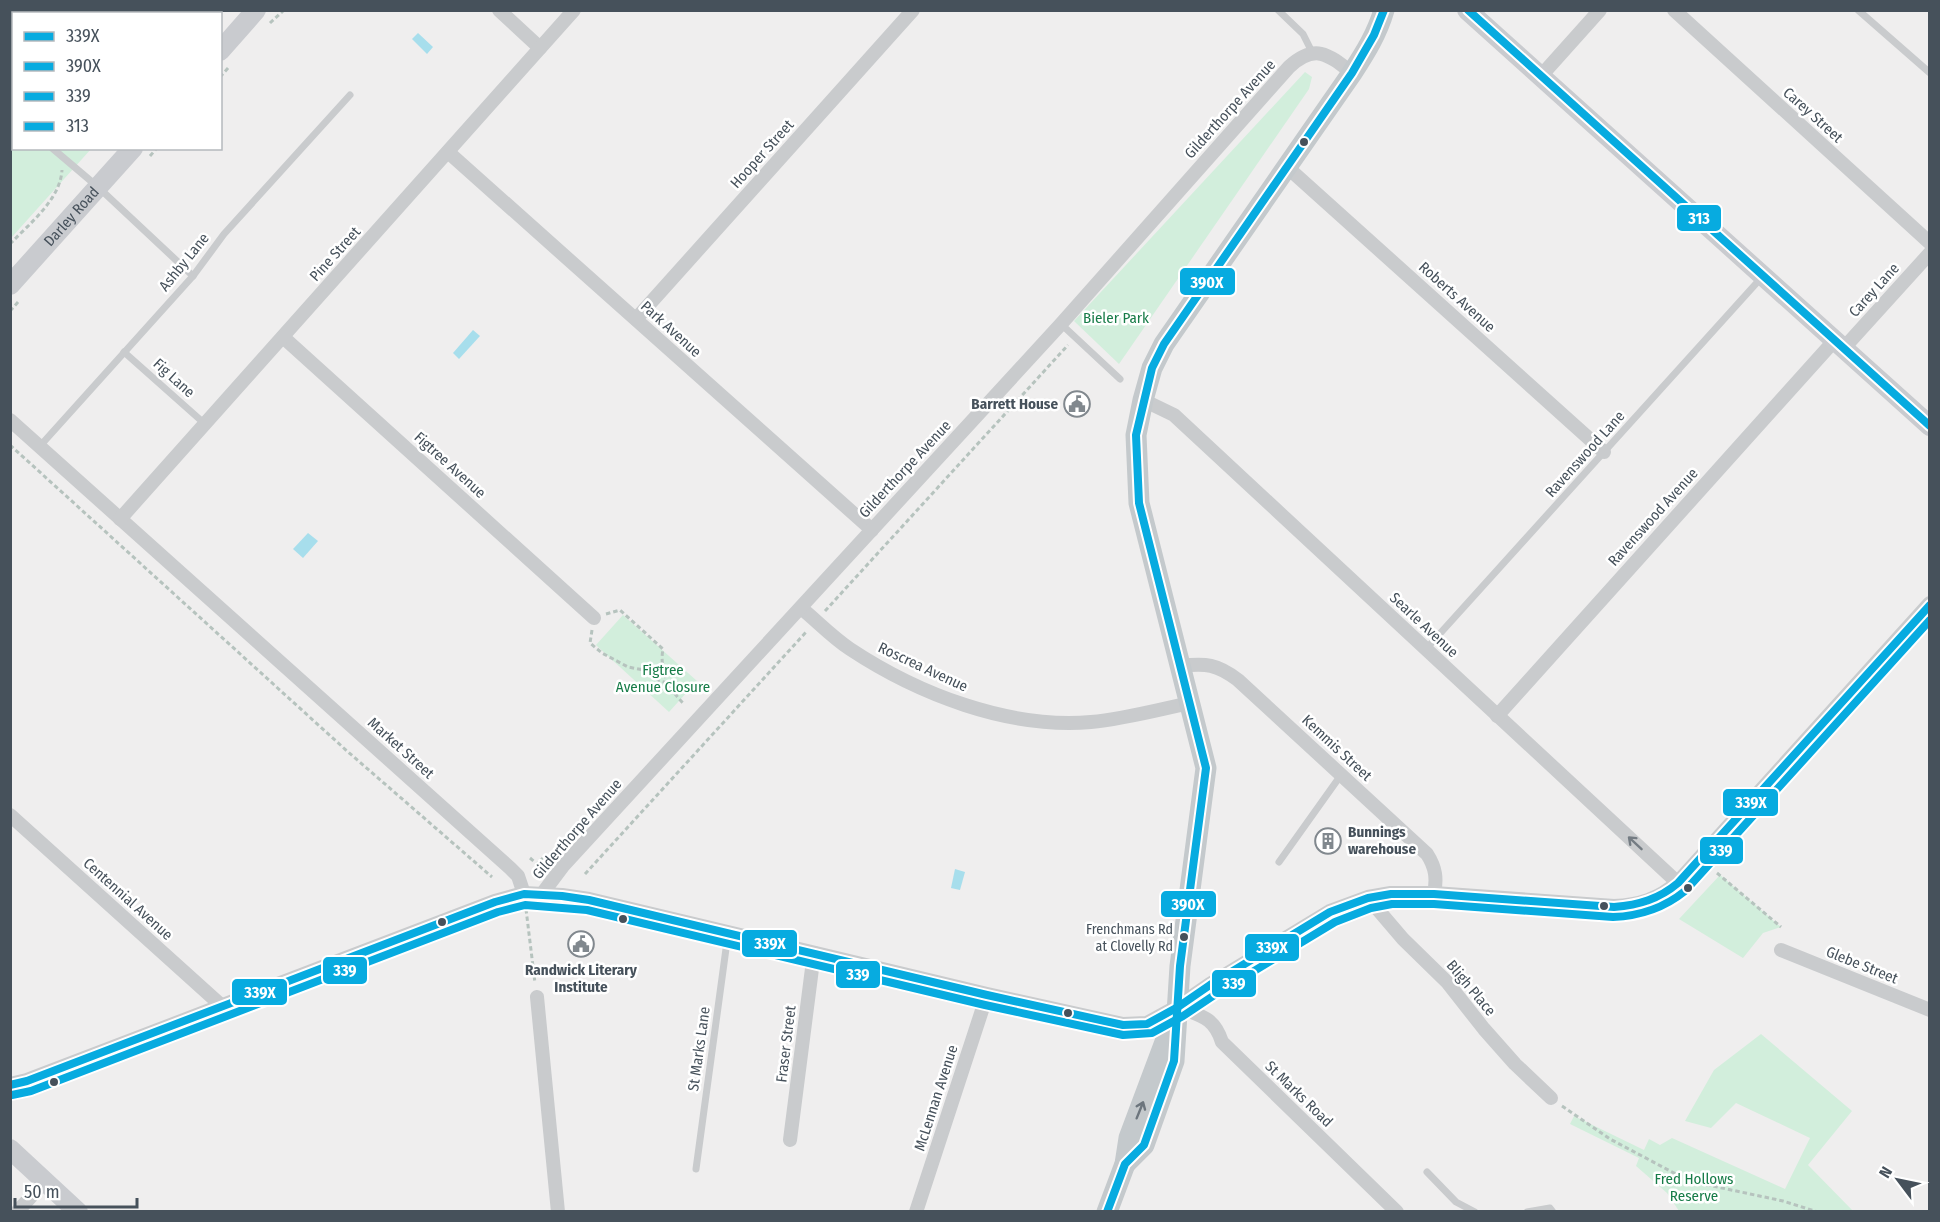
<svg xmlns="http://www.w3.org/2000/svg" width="1940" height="1222" viewBox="0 0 1940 1222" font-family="'Fira Sans Condensed',sans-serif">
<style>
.green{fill:#d2eedc}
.water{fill:#a7deec}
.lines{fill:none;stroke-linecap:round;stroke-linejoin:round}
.path{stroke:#b6c3be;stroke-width:3;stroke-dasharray:4.5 3;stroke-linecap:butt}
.service{stroke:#c9cbcd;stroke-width:7}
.minor{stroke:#c9cbcd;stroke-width:14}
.tertiary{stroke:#c9cbcd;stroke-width:16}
.secondary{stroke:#c9cbcf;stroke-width:20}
.primary{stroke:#c4c9cc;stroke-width:21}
.bus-1-casing{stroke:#fff;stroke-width:12}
.bus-2-casing{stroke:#fff;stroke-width:12}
.bus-3-casing{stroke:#fff;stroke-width:12}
.bus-4-casing{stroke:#fff;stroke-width:12}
.bus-1{stroke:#07abe0;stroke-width:8}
.bus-2{stroke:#07abe0;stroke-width:8}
.bus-3{stroke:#07abe0;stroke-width:8}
.bus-4{stroke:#07abe0;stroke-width:8}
.oneway{stroke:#747c83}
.oneway2{stroke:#6c757d}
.bus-dot{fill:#46515b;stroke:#fff;stroke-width:2}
.labels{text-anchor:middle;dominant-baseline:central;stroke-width:5;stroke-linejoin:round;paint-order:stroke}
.bus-label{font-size:14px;fill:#46515b;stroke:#fff;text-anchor:end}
.street-label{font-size:15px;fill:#46515b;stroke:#fff}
.park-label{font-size:15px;fill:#177c48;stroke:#fff}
.poi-label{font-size:15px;font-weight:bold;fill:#46515b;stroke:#fff;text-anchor:end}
.line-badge{stroke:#fff;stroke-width:2}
.badge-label{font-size:16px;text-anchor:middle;font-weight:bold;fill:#fff}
</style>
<rect width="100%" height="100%" fill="#efeeee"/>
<g class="green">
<path d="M 11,11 L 216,11 L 214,14 L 14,14 L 14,148 L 91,149 L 11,238 Z"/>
<path d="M 1305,72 L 1312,77 L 1309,89 L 1119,364 L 1074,321 Z"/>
<path d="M 623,615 L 697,681 L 669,712 L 596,645 Z"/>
<path d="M 1720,875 L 1781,927 L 1763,933 L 1743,958 L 1679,919 Z"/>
<path d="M 1761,1034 L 1852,1111 L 1808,1165 L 1853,1211 L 1679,1211 L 1667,1193 L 1636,1166 L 1639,1158 L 1570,1124 L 1574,1116 L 1644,1150 L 1649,1139 L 1660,1145 L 1672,1138 L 1785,1189 L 1810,1138 L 1736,1103 L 1711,1128 L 1685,1121 L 1714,1070 Z"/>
</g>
<g class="water">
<path d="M 418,33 L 433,47 L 427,54 L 412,39 Z"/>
<path d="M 473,330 L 480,336 L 459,359 L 453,353 Z"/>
<path d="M 308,533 L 318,541 L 303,558 L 293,549 Z"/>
<path d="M 955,869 L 965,872 L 960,890 L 951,888 Z"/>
</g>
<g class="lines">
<g class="path">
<path d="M 172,14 L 174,10"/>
<path d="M 210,14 L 213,10"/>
<path d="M 270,23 L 284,10"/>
<path d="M 220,77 L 229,67"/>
<path d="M 150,156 L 157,148"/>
<path d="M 10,244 C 30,223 60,200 62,170"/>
<path d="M 10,311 L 19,301"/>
<path d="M 10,445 L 347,751 L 492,877"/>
<path d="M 825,611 L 1068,345"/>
<path d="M 606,614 L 620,610 L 663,649 C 659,670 669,689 683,703"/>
<path d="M 592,630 L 590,643 L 602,653 L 628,667 L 649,671 L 659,681 L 668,683"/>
<path d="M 530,858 L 537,864 L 543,858"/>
<path d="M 1717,873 L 1781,927"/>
<path d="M 585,874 L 807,631"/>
<path d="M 526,909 L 535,983"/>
<path d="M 1562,1106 L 1610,1139 L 1689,1181 L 1783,1201 L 1818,1212"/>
</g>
<g class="service">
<path d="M 1278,10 L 1303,34 L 1312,52"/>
<path d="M 1858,10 L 1930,73"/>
<path d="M 10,114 L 14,116"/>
<path d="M 52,148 L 98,187 L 193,276"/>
<path d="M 1061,324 L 1120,379"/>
<path d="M 124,352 L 205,424"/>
<path d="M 40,446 L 193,276 L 224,234 L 350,95"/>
<path d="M 1426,649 L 1762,277"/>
<path d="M 1279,862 L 1341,775"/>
<path d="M 696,1169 L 728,934"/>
<path d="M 1427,1172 L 1456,1202 L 1475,1212"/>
<path d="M 1527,1212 L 1550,1208 L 1553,1212"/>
</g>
<g class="minor">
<path d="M 499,10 L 540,48"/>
<path d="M 1674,10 L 1930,243"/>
<path d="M 1540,77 L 1600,10"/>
<path d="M 448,152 L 872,530"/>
<path d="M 1287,167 L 1604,452"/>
<path d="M 636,319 L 913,10"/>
<path d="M 283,337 L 594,618"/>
<path d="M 1843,349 L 1930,253"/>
<path d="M 1143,400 L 1174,415 L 1678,883"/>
<path d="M 10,420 L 510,868 L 518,876 L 524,894"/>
<path d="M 120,519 L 574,10"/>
<path d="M 801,608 C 817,621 832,637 850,649 C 918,694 1008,729 1091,722 C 1124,719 1157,710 1190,703"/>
<path d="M 1180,666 C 1206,663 1217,664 1238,680 L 1427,854 C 1436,868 1437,879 1434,894"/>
<path d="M 1497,716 L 1834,341"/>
<path d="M 10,815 L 223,1007"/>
<path d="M 542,894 L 563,866 L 1061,324 L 1289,67 C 1315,43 1328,54 1352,73"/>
<path d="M 1368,898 L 1403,939 L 1447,982 L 1484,1029 L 1515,1064 L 1551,1098"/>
<path d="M 1781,950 L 1930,1010"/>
<path d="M 537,997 L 558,1212"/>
<path d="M 1178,1007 C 1201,1016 1214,1017 1222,1042 L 1397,1212"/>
<path d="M 790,1140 L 814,953"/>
<path d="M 17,1212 L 45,1181"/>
<path d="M 916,1212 L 987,995"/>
</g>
<path class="tertiary" d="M 10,1085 L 27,1081 L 495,902 L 524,894 L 562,896 L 589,900 L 987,995 L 1123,1025 L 1147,1024 L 1178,1007 L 1210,985 L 1330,912 L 1368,898 L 1391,894 L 1434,894 L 1614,907 C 1639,906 1659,900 1678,883 L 1930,604"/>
<g class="secondary">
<path d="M 1467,10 L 1930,426"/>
<path d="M 220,51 L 256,10"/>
<path id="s1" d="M 10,285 L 133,148"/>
<path d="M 10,1149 L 78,1212"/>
</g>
<g class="primary">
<path d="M 1125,1164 L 1144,1145 L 1174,1061 L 1180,966 L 1206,768 L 1139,503 L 1136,435 L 1143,400 L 1152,368 L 1164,344 L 1352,73 C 1365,53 1377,34 1384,10"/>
<path d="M 1107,1212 L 1125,1164 L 1129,1138 L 1171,1026"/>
</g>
<g class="bus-1-casing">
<path id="bus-1" d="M 10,1085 L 27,1081 L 495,902 L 524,894 L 562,896 L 589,900 L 987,995 L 1123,1025 L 1147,1024 L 1178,1007 L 1210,985 L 1330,912 L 1368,898 L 1391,894 L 1434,894 L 1614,907 C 1639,905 1659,899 1678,883 L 1930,605"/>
</g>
<g class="bus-2-casing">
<path id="bus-2" d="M 1107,1212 L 1125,1164 L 1144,1145 L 1174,1061 L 1180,966 L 1206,768 L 1139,503 L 1136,435 L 1152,368 L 1164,344 L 1352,73 L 1374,35 L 1384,10"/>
</g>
<g class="bus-3-casing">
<path id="bus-3" d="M 12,1095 L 31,1091 L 498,912 L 525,905 L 587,910 L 985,1005 L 1123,1035 L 1152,1033 L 1183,1016 L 1216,994 L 1335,922 L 1371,908 L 1392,904 L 1434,904 L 1613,917 C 1641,916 1664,908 1685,891 L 1930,620"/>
</g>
<g class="bus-4-casing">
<path id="bus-4" d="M 1468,10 L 1930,426"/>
</g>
<use href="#bus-1" class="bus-1"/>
<use href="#bus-2" class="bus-2"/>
<use href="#bus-3" class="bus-3"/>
<use href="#bus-4" class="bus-4"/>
</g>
<defs><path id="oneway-shaft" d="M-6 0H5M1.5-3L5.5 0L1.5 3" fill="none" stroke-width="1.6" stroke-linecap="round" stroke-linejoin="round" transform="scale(1.5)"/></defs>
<use class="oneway" href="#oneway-shaft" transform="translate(1635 843) rotate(-137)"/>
<use class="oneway2" href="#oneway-shaft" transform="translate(1140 1110) rotate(-68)"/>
<defs>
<g id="civic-ring" transform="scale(1.35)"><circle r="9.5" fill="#fff" stroke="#81888e" stroke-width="1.5"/><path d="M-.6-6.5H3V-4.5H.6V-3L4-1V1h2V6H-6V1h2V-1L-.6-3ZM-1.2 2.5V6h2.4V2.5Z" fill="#81888e"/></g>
<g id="building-ring" transform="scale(1.35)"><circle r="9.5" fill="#fff" stroke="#81888e" stroke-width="1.5"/><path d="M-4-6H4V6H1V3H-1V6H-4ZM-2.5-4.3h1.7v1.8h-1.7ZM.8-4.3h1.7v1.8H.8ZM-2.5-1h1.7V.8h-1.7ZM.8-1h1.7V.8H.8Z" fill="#81888e"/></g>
</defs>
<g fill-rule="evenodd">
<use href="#civic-ring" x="1077" y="404"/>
<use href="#building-ring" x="1328" y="841"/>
<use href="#civic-ring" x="581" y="944"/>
</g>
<g class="bus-dot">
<circle cx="1304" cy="142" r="5"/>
<circle cx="1688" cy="888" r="5"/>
<circle cx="1604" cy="906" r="5"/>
<circle cx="623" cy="919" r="5"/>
<circle cx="442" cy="922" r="5"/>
<circle cx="1184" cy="937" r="5"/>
<circle cx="1068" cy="1013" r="5"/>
<circle cx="54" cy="1082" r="5"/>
</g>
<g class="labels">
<g class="bus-label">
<text x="1173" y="929">Frenchmans Rd<tspan x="1173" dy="17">at Clovelly Rd</tspan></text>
</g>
<g class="street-label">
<text transform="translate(1230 109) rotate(-48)">Gilderthorpe Avenue</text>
<text transform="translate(1813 115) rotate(42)">Carey Street</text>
<text transform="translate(762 154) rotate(-48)">Hooper Street</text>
<text stroke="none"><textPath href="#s1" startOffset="92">Darley Road</textPath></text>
<text transform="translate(335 254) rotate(-48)">Pine Street</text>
<text transform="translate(184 262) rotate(-51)">Ashby Lane</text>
<text transform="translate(1874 290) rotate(-48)">Carey Lane</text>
<text transform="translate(1457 297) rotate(42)">Roberts Avenue</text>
<text transform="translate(671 329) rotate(42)">Park Avenue</text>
<text transform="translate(174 378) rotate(42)">Fig Lane</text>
<text transform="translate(1585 454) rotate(-48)">Ravenswood Lane</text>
<text transform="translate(450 465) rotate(42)">Figtree Avenue</text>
<text transform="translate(905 469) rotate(-47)">Gilderthorpe Avenue</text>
<text transform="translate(1653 517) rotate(-48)">Ravenswood Avenue</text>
<text transform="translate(1424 625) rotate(43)">Searle Avenue</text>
<text transform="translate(923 667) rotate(25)">Roscrea Avenue</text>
<text transform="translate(401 748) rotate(42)">Market Street</text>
<text transform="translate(1337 748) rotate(43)">Kemmis Street</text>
<text transform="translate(577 829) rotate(-49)">Gilderthorpe Avenue</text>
<text transform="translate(128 899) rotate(42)">Centennial Avenue</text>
<text transform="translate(1862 965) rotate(22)">Glebe Street</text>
<text transform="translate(1471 988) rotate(50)">Bligh Place</text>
<text transform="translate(786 1044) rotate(-83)">Fraser Street</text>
<text transform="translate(699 1049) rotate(-82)">St Marks Lane</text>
<text transform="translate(1299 1094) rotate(44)">St Marks Road</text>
<text transform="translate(936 1098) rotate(-72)">McLennan Avenue</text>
</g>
<g class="park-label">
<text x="1116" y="318">Bieler Park</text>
<text x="663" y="670">Figtree<tspan x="663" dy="17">Avenue Closure</tspan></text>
<text x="1694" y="1179">Fred Hollows<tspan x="1694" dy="17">Reserve</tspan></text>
</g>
<g class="poi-label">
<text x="1058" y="404">Barrett House</text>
<text x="1348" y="832" text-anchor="start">Bunnings<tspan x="1348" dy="17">warehouse</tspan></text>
<text x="581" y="970" text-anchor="middle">Randwick Literary<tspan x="581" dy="17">Institute</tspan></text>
</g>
</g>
<g class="line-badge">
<rect x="1676" y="204" width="46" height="28" rx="6" fill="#07abe0"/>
<rect x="1179" y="267" width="57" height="29" rx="6" fill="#07abe0"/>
<rect x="1722" y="788" width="57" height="29" rx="6" fill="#07abe0"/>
<rect x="1699" y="836" width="45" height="29" rx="6" fill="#07abe0"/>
<rect x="1160" y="890" width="57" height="28" rx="6" fill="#07abe0"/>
<rect x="741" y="929" width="57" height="29" rx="6" fill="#07abe0"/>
<rect x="1244" y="933" width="56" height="29" rx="6" fill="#07abe0"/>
<rect x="322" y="956" width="46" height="29" rx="6" fill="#07abe0"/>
<rect x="835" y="960" width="46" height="29" rx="6" fill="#07abe0"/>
<rect x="1211" y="969" width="46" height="29" rx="6" fill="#07abe0"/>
<rect x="231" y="978" width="57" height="28" rx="6" fill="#07abe0"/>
</g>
<g class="badge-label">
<text x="1699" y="224">313</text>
<text x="1207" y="288">390X</text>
<text x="1751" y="808">339X</text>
<text x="1721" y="856">339</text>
<text x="1188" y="910">390X</text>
<text x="770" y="949">339X</text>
<text x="1272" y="953">339X</text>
<text x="345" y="976">339</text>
<text x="858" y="980">339</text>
<text x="1234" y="989">339</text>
<text x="260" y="998">339X</text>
</g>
<rect width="1940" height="1222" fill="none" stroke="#46515b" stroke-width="24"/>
<rect x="12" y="12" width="210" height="138" fill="#ffffff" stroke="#b5b9bd" stroke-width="1.5"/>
<rect x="24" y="32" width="30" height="9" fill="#07abe0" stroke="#b5b9bd" stroke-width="1.5"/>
<text x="66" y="42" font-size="18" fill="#46515b">339X</text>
<rect x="24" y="62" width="30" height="9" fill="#07abe0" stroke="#b5b9bd" stroke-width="1.5"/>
<text x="66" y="72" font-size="18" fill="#46515b">390X</text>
<rect x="24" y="92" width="30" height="9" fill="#07abe0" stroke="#b5b9bd" stroke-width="1.5"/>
<text x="66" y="102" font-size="18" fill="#46515b">339</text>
<rect x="24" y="122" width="30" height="9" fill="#07abe0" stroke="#b5b9bd" stroke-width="1.5"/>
<text x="66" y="132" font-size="18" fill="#46515b">313</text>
<g transform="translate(1898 1180) rotate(302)" stroke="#ffffff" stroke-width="4.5" paint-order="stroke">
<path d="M0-4.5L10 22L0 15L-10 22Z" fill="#46515b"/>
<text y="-9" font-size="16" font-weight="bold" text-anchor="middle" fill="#46515b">N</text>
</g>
<path d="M15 1198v9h122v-9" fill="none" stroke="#46515b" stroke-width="3"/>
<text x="24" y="1198" font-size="18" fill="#46515b" stroke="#ffffff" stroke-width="4.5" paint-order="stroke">50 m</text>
</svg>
